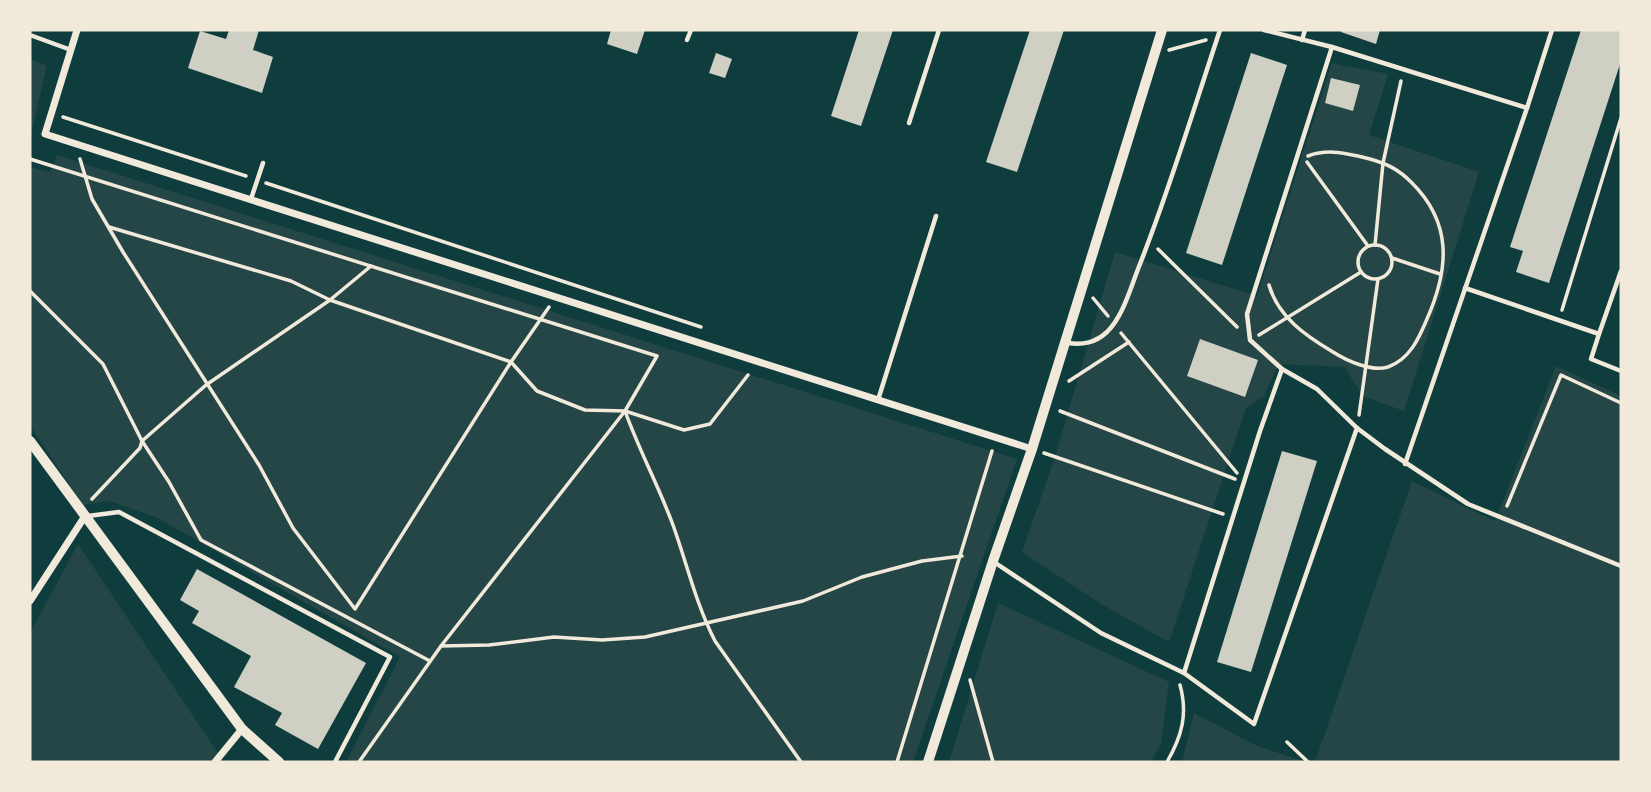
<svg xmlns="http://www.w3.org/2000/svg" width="1651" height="792" viewBox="0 0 1651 792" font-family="Arial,sans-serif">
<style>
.green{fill:#244646}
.building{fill:#cfcfc3}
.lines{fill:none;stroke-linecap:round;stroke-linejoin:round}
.path{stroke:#f1e9da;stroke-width:3.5}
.service{stroke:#f1e9da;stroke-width:4.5}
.minor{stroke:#f1e9da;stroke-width:7}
.tertiary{stroke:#f1e9da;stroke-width:10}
</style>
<rect width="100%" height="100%" fill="#0f3d3e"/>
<g class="green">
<path d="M 30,59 L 47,66 L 30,138 Z"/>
<path d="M 1332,63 L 1388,74 L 1369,135 L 1479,172 L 1404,411 L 1363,396 L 1344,367 L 1279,364 L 1263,397 L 1246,408 L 1169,642 L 1101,604 L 1022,552 L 1055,457 L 1115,252 L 1257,296 Z"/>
<path d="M 57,155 L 1017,459 L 913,762 L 346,762 L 400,657 L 156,517 L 109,501 L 83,505 L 30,426 L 30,167 L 50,172 Z"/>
<path d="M 1556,366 L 1621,396 L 1621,762 L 1315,762 L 1412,481 L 1495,521 Z"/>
<path d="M 78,544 L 219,755 L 224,762 L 30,762 L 30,633 Z"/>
<path d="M 998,603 L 1169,682 L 1161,743 L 1151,762 L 949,762 Z"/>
<path d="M 1194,713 L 1255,745 L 1305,762 L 1182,762 Z"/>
</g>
<g class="building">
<path d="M 229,30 L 259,30 L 253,50 L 273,57 L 262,93 L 188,68 L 200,31 L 226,39 Z"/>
<path d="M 611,30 L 645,30 L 637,54 L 607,44 Z"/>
<path d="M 859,30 L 893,30 L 861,126 L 831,116 Z"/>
<path d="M 1030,30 L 1064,30 L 1017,172 L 986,162 Z"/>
<path d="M 1341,30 L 1380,30 L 1376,44 L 1341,32 Z"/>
<path d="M 1581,30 L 1621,30 L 1621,61 L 1549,283 L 1516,272 L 1523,251 L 1510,247 Z"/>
<path d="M 716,53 L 732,59 L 725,78 L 709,73 Z"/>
<path d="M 1251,53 L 1287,65 L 1222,265 L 1186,253 Z"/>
<path d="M 1331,78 L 1360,85 L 1353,111 L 1325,103 Z"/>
<path d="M 1200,339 L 1258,360 L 1245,397 L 1187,376 Z"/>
<path d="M 1282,451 L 1317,461 L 1251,672 L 1217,662 Z"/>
<path d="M 197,569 L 366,663 L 318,749 L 275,725 L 282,713 L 234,687 L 251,656 L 192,623 L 199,611 L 180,600 Z"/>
</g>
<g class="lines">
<g class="path">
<path d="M 1169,50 L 1206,40"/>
<path d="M 63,117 L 246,176"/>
<path d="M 30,159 L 657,356 L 625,411 L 441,646 L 359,762"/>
<path d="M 80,159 L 92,199 L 123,252 L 259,465 L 293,528 L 355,609 L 511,362 L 549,307"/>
<path d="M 1307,162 L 1368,246"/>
<path d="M 266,183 L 701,327"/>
<path d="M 109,227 L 291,281 L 330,300 L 511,362 L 537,391 L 585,410 L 625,411 L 684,430 L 710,424 L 748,375"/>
<path d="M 1375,245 L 1383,163 L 1401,81"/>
<circle cx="1375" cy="262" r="17"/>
<path d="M 1158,249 L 1237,327"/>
<path d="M 1392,258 L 1440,274"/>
<path d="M 1269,285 C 1278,317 1306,336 1333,352 C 1347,361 1372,372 1388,367 C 1410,359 1419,338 1427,319 C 1449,269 1453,223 1411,182 C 1399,170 1388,164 1370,159 C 1350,154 1329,148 1308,156"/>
<path d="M 30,291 L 103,364 L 142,441 L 169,482 L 201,540 L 430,661"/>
<path d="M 1093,298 L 1108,316"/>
<path d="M 1562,310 L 1621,118"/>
<path d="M 1121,333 L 1237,473"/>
<path d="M 1259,335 L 1361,272"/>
<path d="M 1069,381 L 1129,342"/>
<path d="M 625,411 C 639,450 659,487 673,525 C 687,564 696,604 715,641 L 801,762"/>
<path d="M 1060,411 L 1235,479"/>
<path d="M 1359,415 L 1378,279"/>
<path d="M 1044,453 L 1223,514"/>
<path d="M 92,499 L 140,448 L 142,441 L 206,385 L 330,300 L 371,266"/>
<path d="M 1507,506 L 1561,375 L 1621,403"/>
<path d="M 441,646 L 489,645 L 554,637 L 602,640 L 645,637 L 803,601 L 862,577 L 922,561 L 962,556"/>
<path d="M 970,680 L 993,762"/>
<path d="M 1287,742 L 1308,762"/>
<path d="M 897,762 L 992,451"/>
<path d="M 1167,762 C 1182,736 1188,714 1180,685"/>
</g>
<g class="service">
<path d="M 1264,30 L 1332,47 L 1527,108 L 1405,464"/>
<path d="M 30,35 L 71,50"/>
<path d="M 687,40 L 691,30"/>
<path d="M 1302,40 L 1305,30"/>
<path d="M 1527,108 L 1552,30"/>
<path d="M 909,123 L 939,30"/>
<path d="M 251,199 L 263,163"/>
<path d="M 1465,288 L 1599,334 L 1591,359 L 1621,371"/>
<path d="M 1599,334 L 1621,271"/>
<path d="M 1068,343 C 1083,345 1095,343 1107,332 C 1124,315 1131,286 1140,264 C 1170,188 1194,108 1220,30"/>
<path d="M 1282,369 L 1250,340 L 1247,314 L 1332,47"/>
<path d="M 878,400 L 936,216"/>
<path d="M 88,516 L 119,512 L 390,657 L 335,762"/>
<path d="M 994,562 L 1101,633 L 1184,673 L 1260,431 L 1282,369 L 1317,389 L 1357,428 L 1385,449 L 1468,504 L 1621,566"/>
<path d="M 1184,673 L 1254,724 L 1357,428"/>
</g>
<g class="minor">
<path d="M 77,30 L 45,134 L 1032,449"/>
<path d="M 30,601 L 85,516"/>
<path d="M 215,762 L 242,729"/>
</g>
<g class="tertiary">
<path d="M 30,441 L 242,729 L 279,762"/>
<path d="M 928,762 L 993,561 L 1032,449 L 1162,30"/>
</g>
</g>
<rect width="1651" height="792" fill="none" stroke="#f1e9da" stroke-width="63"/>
</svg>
